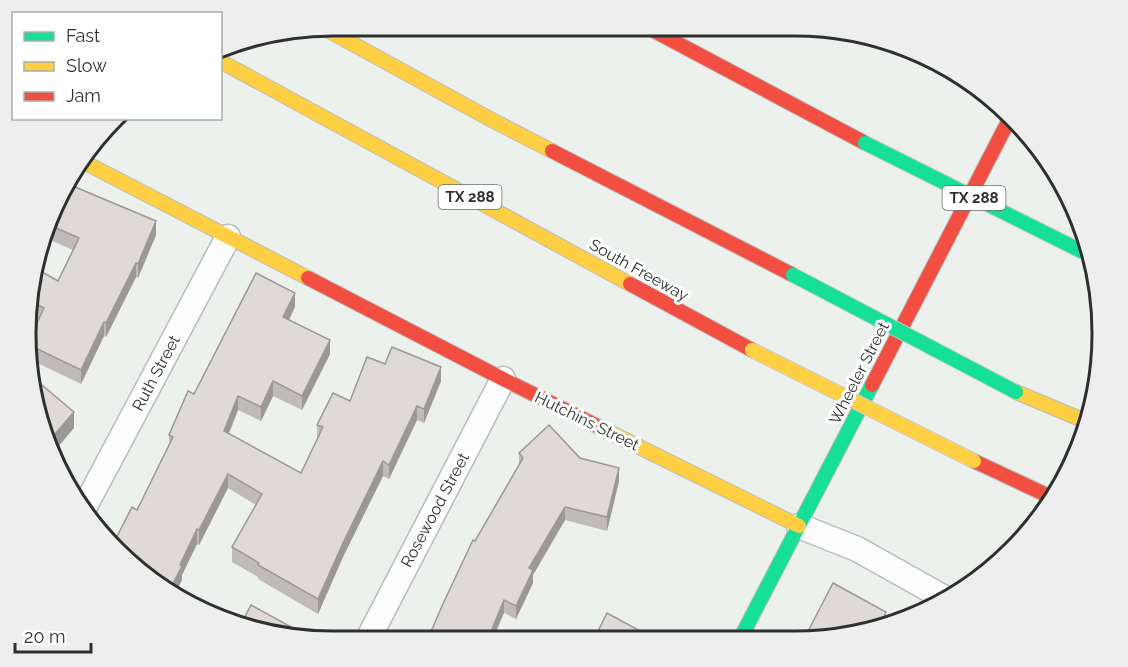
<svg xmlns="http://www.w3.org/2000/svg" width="1128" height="667" viewBox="0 0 1128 667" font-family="Raleway,sans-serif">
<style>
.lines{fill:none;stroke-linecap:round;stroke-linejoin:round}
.street-casing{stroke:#b9bcb9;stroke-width:27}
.fast-casing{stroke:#b9bcb9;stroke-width:16}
.slow-casing{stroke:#b9bcb9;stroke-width:16}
.jam-casing{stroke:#b9bcb9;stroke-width:16}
.street{stroke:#fcfdfc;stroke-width:24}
.fast{stroke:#16e098;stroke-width:14}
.slow{stroke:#ffcf43;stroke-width:14}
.jam{stroke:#f24e42;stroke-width:14}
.fast-bridge-casing{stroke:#cacdcb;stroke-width:16;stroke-linecap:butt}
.slow-bridge-casing{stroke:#cacdcb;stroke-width:16;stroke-linecap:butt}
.fast-bridge{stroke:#16e098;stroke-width:14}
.slow-bridge{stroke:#ffcf43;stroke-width:14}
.wall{fill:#c0bbba}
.shaded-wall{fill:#9c9897}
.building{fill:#dfd9d8;stroke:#9c9897;stroke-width:1.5}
.labels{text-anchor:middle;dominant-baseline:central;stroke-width:6;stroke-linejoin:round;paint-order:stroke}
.shield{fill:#fff;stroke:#6c6e6d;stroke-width:1.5}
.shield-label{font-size:15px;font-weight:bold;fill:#2d302e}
.street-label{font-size:16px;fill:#2d302e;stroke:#fff}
.rim{fill:none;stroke:#2d302e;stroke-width:3}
</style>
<rect width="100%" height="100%" fill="#ecf1ed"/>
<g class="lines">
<g class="street-casing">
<g id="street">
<path d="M 83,510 L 228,237"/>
<path d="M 799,526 L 857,549 L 948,600"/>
<path d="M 367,641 L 503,379"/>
</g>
</g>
<g class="fast-casing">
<path id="fast" d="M 739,641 L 872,385"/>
</g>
<g class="slow-casing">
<g id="slow">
<path d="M 322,27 L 490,119 L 552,151"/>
<path d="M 220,61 L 630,284"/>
<path d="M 80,160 L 308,278"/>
<path d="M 1016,392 L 1085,421"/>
<path d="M 595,425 L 799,526"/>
</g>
</g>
<g class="jam-casing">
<g id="jam">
<path d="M 645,26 L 865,143"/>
<path d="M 552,151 L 793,275"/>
<path d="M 308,278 L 503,379 L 595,425"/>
<path d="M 630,284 L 752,350"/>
<path d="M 872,385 L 1009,120"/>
<path d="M 974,461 L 1053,498"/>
</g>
</g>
<use href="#street" class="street"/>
<use href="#fast" class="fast"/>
<use href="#slow" class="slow"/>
<use href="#jam" class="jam"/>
<g class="fast-bridge-casing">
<g id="fast-bridge">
<path d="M 865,143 L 1083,252"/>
<path d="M 793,275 L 1016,392"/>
</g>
</g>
<g class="slow-bridge-casing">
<path id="slow-bridge" d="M 752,350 L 974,461"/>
</g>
<use href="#fast-bridge" class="fast-bridge"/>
<use href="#slow-bridge" class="slow-bridge"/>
</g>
<g class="wall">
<path d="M 68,184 L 156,235 L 138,278 L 136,277 L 106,337 L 104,336 L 81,384 L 27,358 L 27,343 L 38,319 L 30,314 L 35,268 L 58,281 L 73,250 L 43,237 Z"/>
<path d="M 295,307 L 289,320 L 330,354 L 302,410 L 273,396 L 261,421 L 238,410 L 229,434 L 301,473 L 317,439 L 317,425 L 350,401 L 385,364 L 441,381 L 424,423 L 417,420 L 389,479 L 383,476 L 343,557 L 318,614 L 258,579 L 258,577 L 232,562 L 232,547 L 256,505 L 228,488 L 199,545 L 197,544 L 182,575 L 182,580 L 174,595 L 163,590 L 137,510 L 169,444 L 169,435 L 194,394 Z"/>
<path d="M 519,453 L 580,458 L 619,481 L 607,531 L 565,520 L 533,575 L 533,583 L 516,619 L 504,613 L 475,541 L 519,466 Z"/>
</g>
<g class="shaded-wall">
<path d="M 156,221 L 156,235 L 138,278 L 138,264 Z"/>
<path d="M 136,263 L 136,277 L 106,337 L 106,323 Z"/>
<path d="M 295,293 L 295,307 L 283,331 L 283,317 Z"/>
<path d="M 104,322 L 104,336 L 81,384 L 81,370 Z"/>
<path d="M 330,340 L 330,354 L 302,410 L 302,396 Z"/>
<path d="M 441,367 L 441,381 L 424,423 L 424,409 Z"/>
<path d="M 273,381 L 273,396 L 261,421 L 261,407 Z"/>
<path d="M 238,396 L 238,410 L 224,445 L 224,431 Z"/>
<path d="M 417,406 L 417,420 L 389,479 L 389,465 Z"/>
<path d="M 74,412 L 74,428 L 53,453 L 49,446 L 49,441 Z"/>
<path d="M 383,461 L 383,476 L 343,557 L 318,614 L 318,599 L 343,543 Z"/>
<path d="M 619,468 L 619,481 L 607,531 L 607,517 Z"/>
<path d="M 228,474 L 228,488 L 199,545 L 199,530 Z"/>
<path d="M 565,507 L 565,520 L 533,575 L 533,583 L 516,619 L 516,606 L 529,568 Z"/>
<path d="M 197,529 L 197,544 L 182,575 L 182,580 L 174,595 L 170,593 L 170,589 L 180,565 Z"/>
<path d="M 504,600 L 504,613 L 492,641 L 487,641 Z"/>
</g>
<g class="building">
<path d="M 68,184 L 156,221 L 138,264 L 136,263 L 106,323 L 104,322 L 81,370 L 27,344 L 44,308 L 31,301 L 35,268 L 58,281 L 79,238 L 49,225 Z"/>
<path d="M 256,273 L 295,293 L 283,317 L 330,340 L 302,396 L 273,381 L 261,407 L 238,396 L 224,431 L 301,473 L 323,427 L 317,425 L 333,393 L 350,401 L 367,357 L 385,364 L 392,347 L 441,367 L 424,409 L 417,406 L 389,465 L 383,461 L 343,543 L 318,599 L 258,565 L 259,563 L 232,547 L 262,494 L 228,474 L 199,530 L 197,529 L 180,565 L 182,566 L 170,589 L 164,585 L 162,589 L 113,544 L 132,507 L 137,510 L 173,437 L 169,435 L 188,391 L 194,394 Z"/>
<path d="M 30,375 L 74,412 L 49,441 L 44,436 L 42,433 Z"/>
<path d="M 549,425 L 580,458 L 619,468 L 607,517 L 565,507 L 529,568 L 533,570 L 516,606 L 504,600 L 487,641 L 427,641 L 442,606 L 473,540 L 475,541 L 523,458 L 519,453 Z"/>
<path d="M 833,583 L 886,612 L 884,617 L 897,623 L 893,625 L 815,641 L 803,641 Z"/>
<path d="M 251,605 L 304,634 L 302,639 L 240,626 Z"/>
<path d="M 607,613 L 655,639 L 654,641 L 593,641 Z"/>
</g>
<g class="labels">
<g class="shield">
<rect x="438.5" y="185" width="63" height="24" rx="4.5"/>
<rect x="942.5" y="186" width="63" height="24" rx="4.5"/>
</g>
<g class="shield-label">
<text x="470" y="197">TX 288</text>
<text x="974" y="198">TX 288</text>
</g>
<g class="street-label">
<text transform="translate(639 270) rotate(29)">South Freeway</text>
<text transform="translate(156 373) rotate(-62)">Ruth Street</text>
<text transform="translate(859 373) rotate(-63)">Wheeler Street</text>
<text transform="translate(587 421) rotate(26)">Hutchins Street</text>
<text transform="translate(435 510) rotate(-62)">Rosewood Street</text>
</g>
</g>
<path d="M0 0H1128V667H0ZM333 36H795A297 297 0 0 1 1092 333V334A297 297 0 0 1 795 631H333A297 297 0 0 1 36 334V333A297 297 0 0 1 333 36Z" fill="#eee" fill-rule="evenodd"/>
<path class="rim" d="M333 36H795A297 297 0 0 1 1092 333V334A297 297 0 0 1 795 631H333A297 297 0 0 1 36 334V333A297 297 0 0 1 333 36Z"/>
<rect x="12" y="12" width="210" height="108" fill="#ffffff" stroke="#abacab" stroke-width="1.5"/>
<rect x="24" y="32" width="30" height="9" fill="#16e098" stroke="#abacab" stroke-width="1.5"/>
<text x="66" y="42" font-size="18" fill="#2d302e">Fast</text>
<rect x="24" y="62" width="30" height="9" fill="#ffcf43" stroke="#abacab" stroke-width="1.5"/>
<text x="66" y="72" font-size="18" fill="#2d302e">Slow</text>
<rect x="24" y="92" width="30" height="9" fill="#f24e42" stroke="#abacab" stroke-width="1.5"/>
<text x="66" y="102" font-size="18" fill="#2d302e">Jam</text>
<path d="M15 643v9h76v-9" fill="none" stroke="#2d302e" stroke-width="3"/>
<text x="24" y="643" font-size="18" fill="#2d302e" stroke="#ffffff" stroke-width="4.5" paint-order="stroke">20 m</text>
</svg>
